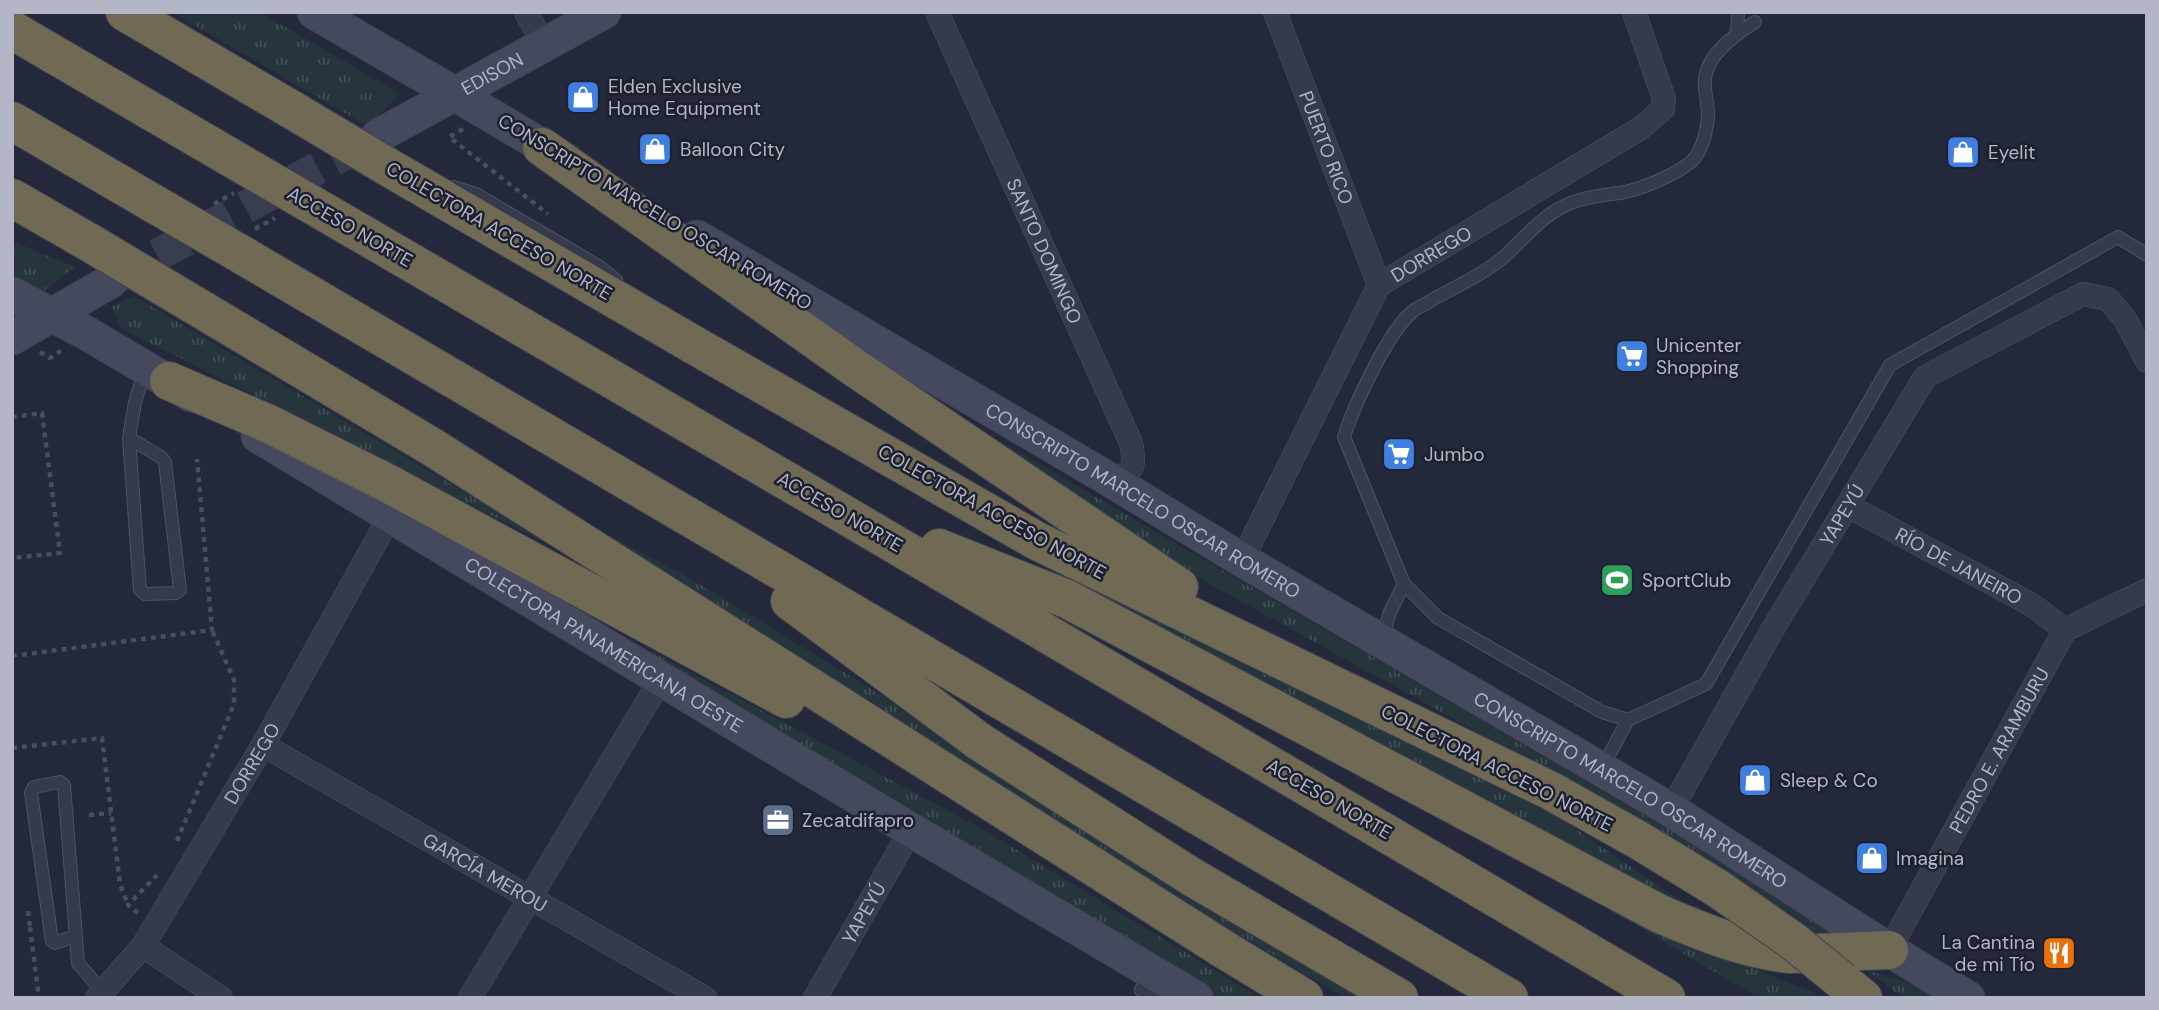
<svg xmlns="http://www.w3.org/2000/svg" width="2159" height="1010" viewBox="0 0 2159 1010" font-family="'DM Sans',sans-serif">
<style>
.grass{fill:url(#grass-tufts)}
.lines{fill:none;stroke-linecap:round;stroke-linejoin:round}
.secondary-tunnel{stroke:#383d4f;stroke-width:33;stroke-dasharray:33 17;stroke-linecap:butt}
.lane-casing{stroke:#4f5362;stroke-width:14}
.street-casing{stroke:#4f5362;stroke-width:24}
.secondary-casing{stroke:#404453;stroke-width:35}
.highway-casing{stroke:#3f4352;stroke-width:40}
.path{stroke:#425259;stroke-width:4.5;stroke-dasharray:5 5;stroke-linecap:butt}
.lane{stroke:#363b4b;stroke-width:12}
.street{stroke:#363b4b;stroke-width:23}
.secondary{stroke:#44495e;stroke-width:33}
.highway{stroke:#706a54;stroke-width:38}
.highway-bridge-casing{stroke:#3f4352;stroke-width:40;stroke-linecap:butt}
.highway-bridge{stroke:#706a54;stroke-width:38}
.labels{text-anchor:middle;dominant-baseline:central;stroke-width:5;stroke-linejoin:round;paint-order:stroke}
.street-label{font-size:19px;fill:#b2b6c6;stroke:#1c202f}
.poi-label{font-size:19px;fill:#b2b6c6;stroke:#1c202f;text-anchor:start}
</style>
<defs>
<pattern id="grass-tufts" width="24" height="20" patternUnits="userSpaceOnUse" patternTransform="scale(1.75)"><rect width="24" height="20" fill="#25353b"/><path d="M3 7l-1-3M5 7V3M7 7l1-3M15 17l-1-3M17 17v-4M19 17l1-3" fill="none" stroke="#425056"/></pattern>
</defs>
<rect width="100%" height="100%" fill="#23283a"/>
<g class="grass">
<path d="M 172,12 L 260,12 L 400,94 L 367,126 Z"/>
<path d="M 12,240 L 19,244 L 75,267 L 40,294 L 12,278 Z"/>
<path d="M 134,296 L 578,559 L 120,328 L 112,306 Z"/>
<path d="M 917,393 L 1853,936 L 1826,946 L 1621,812 L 1199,578 Z"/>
<path d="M 556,507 L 698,583 L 1376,998 L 1345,998 L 1102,853 Z"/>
<path d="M 428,531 L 984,830 L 1261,998 L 1212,998 Z"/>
<path d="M 1018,551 L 1555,815 L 1709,920 Z"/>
<path d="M 1520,857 L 1707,949 L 1826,998 L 1759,998 Z"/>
<path d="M 1866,970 L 1920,987 L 1935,998 L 1903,998 Z"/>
</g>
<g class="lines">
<path class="secondary-tunnel" d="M 113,279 L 377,136"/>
<g class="lane-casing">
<g id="lane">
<path d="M 1737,34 L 1738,12"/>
<path d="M 453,187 L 476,194 L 600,267 L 616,280"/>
<path d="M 129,438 L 161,457 L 165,462 L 180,590 L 176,593 L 145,594 L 140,590 L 129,438 L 135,402 L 145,370"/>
<path d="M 1382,639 L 1390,612 L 1404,584"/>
<path d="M 1628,720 L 1602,712 L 1438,618 L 1404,584 L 1344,437 C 1354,405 1388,332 1412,312 C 1417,307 1425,305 1430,301 C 1453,288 1478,277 1499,261 C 1525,240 1539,215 1573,202 C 1590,196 1607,195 1625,192 C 1644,188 1677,174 1692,161 C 1703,150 1708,127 1708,112 C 1707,98 1702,83 1707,70 C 1713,51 1739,32 1755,22"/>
<path d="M 1602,768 L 1628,720 L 1706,684 L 1890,365 L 2118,237 L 2147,255"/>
<path d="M 75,936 L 55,943 L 52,941 L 31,793 L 34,787 L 60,782 L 64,785 L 78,963 L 103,992"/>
<path d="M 1150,971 L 1141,990 L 1152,998"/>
</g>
</g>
<g class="street-casing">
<g id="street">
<path d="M 526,12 L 544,45"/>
<path id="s1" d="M 937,12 L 1131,443 C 1136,468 1133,476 1107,478"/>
<path id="s2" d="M 1275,12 L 1379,285"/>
<path id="s3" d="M 1848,506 L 2032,605 L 2065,630"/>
<path id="s4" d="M 1242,560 L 1379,285 L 1641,128 L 1663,109 L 1664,99 L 1634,12"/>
<path id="s5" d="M 263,745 L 705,998"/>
<path id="s6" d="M 1671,810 L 1771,632 L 1925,377 L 2083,294 L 2108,299 L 2125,319 L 2147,361"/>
<path d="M 143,946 L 221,998"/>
<path id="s7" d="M 1889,950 L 2065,630 L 2147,590"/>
<path id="s8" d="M 97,998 L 143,946 L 263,745 L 390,516"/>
<path d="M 470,998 L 661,679"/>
<path id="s9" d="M 815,998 L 911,830"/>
</g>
</g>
<g class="secondary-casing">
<g id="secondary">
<path d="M 314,12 L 455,94 L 566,160"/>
<path id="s10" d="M 378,136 L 604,12"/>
<path id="s11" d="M 697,237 L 1107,478 L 1242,560 L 1671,810 L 1889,950 L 1968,998"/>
<path d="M 12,294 L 88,334 L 191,395"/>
<path d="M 12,338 L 111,281"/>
<path id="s12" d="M 258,436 L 911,830 L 1196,998"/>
</g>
</g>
<g class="highway-casing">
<g id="highway">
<path d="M 125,12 L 294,111"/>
<path d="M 12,30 L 228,156"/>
<path d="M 12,121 L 156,205"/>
<path d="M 542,147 L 855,368 L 1179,587"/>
<path d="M 388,167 L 694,345 L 1037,541 L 1551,791 L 1640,841 L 1717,888"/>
<path d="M 12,198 L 92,244"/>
<path d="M 321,210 L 823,502 L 1666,998"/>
<path d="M 244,256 L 1509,998"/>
<path d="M 169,290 L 432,447 L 1228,952 L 1304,998"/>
<path d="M 169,381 L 269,424 L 389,484 L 786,699"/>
<path d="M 939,548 L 1067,599 L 1660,914 C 1703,932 1745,950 1791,954 L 1889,950"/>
<path d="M 790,601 L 980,742 L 1192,877 L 1399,998"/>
<path d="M 1842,981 L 1863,998"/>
</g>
</g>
<g class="path">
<path d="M 463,129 L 449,137 L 548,214"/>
<path d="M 214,204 L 234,193"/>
<path d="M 255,229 L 275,218"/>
<path d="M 40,352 L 50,358 L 62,350"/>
<path d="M 12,417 L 42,413 L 60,553 L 12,558"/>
<path d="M 12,656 L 212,630 L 197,459"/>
<path d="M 12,748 L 102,738 L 120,884 L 128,905"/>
<path d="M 89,815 L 111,813"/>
<path d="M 177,841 L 234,704 L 234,680 L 212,630"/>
<path d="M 28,911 L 30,927 L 33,927"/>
<path d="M 138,913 L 128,905 L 157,875"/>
<path d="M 30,927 L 39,998"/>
</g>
<use href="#lane" class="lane"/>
<use href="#street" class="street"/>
<use href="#secondary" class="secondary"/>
<use href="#highway" class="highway"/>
<g class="highway-bridge-casing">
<g id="highway-bridge">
<path d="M 294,111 L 388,167"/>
<path d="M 228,156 L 321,210"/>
<path d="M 156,205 L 244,256"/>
<path d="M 92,244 L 169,290"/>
<path d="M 1717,888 L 1793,941 L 1842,981"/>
</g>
</g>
<use href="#highway-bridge" class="highway-bridge"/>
</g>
<defs>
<g id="shop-square" transform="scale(1.75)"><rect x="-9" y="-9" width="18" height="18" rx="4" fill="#3f7fe0" stroke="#1c202f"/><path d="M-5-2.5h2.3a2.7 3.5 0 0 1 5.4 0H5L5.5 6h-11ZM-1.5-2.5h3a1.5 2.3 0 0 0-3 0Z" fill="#fff"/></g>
<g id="supermarket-square" transform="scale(1.75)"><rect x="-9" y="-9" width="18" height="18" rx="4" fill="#3f7fe0" stroke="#1c202f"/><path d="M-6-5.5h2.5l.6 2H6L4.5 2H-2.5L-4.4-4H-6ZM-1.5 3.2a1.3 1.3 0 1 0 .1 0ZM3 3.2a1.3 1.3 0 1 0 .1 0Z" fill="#fff"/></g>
<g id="stadium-square" transform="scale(1.75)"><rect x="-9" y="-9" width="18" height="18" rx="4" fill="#2e9e5b" stroke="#1c202f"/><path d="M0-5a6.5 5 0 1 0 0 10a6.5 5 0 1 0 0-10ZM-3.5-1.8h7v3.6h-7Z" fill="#fff"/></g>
<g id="office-square" transform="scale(1.75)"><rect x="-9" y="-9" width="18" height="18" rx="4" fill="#5c6f8a" stroke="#1c202f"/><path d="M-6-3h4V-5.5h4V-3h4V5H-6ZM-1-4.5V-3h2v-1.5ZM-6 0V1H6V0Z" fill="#fff"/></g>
<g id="restaurant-square" transform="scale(1.75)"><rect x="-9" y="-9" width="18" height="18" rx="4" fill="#e8710a" stroke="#1c202f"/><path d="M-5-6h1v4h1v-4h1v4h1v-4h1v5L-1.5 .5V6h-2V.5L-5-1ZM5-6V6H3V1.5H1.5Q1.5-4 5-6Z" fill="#fff"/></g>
</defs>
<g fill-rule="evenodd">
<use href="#shop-square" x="583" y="97"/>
<use href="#shop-square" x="655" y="149"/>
<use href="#shop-square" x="1963" y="152"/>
<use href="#supermarket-square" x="1632" y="356"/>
<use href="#supermarket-square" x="1399" y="454"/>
<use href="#stadium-square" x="1617" y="580"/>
<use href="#shop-square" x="1755" y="780"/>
<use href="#office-square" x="778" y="820"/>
<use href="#shop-square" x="1872" y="858"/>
<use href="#restaurant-square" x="2059" y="953"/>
</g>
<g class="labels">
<g class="street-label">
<text stroke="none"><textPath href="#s10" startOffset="130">EDISON</textPath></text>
<text stroke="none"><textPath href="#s2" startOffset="145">PUERTO RICO</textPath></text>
<text transform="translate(655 212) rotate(31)">CONSCRIPTO MARCELO OSCAR ROMERO</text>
<text transform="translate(350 227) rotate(30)">ACCESO NORTE</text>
<text transform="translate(499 231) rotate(30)">COLECTORA ACCESO NORTE</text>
<text stroke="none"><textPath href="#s1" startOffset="262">SANTO DOMINGO</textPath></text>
<text stroke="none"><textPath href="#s4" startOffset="368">DORREGO</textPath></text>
<text stroke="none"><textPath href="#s11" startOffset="518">CONSCRIPTO MARCELO OSCAR ROMERO</textPath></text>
<text transform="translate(840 512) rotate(30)">ACCESO NORTE</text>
<text transform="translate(992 512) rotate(29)">COLECTORA ACCESO NORTE</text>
<text stroke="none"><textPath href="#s6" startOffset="341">YAPEYÚ</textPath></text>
<text stroke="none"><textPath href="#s3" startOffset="126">RÍO DE JANEIRO</textPath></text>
<text stroke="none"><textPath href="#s12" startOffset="404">COLECTORA PANAMERICANA OESTE</textPath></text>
<text stroke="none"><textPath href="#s7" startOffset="228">PEDRO E. ARAMBURU</textPath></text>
<text stroke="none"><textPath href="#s8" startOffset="282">DORREGO</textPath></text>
<text transform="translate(1497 768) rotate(27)">COLECTORA ACCESO NORTE</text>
<text stroke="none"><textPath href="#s11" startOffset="1085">CONSCRIPTO MARCELO OSCAR ROMERO</textPath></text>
<text transform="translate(1329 799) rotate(30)">ACCESO NORTE</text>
<text stroke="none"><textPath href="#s5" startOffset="256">GARCÍA MEROU</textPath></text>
<text stroke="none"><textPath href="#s9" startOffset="98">YAPEYÚ</textPath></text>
</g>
<g class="poi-label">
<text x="608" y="86">Elden Exclusive<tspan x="608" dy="22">Home Equipment</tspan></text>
<text x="680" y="149">Balloon City</text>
<text x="1988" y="152">Eyelit</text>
<text x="1656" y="345">Unicenter<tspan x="1656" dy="22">Shopping</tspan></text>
<text x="1424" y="454">Jumbo</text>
<text x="1642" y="580">SportClub</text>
<text x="1780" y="780">Sleep &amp; Co</text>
<text x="802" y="820">Zecatdifapro</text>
<text x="1896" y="858">Imagina</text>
<text x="2035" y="942" text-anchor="end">La Cantina<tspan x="2035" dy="22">de mi Tío</tspan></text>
</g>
</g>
<rect width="2159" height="1010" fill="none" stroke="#b2b6c6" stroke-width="28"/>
</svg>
